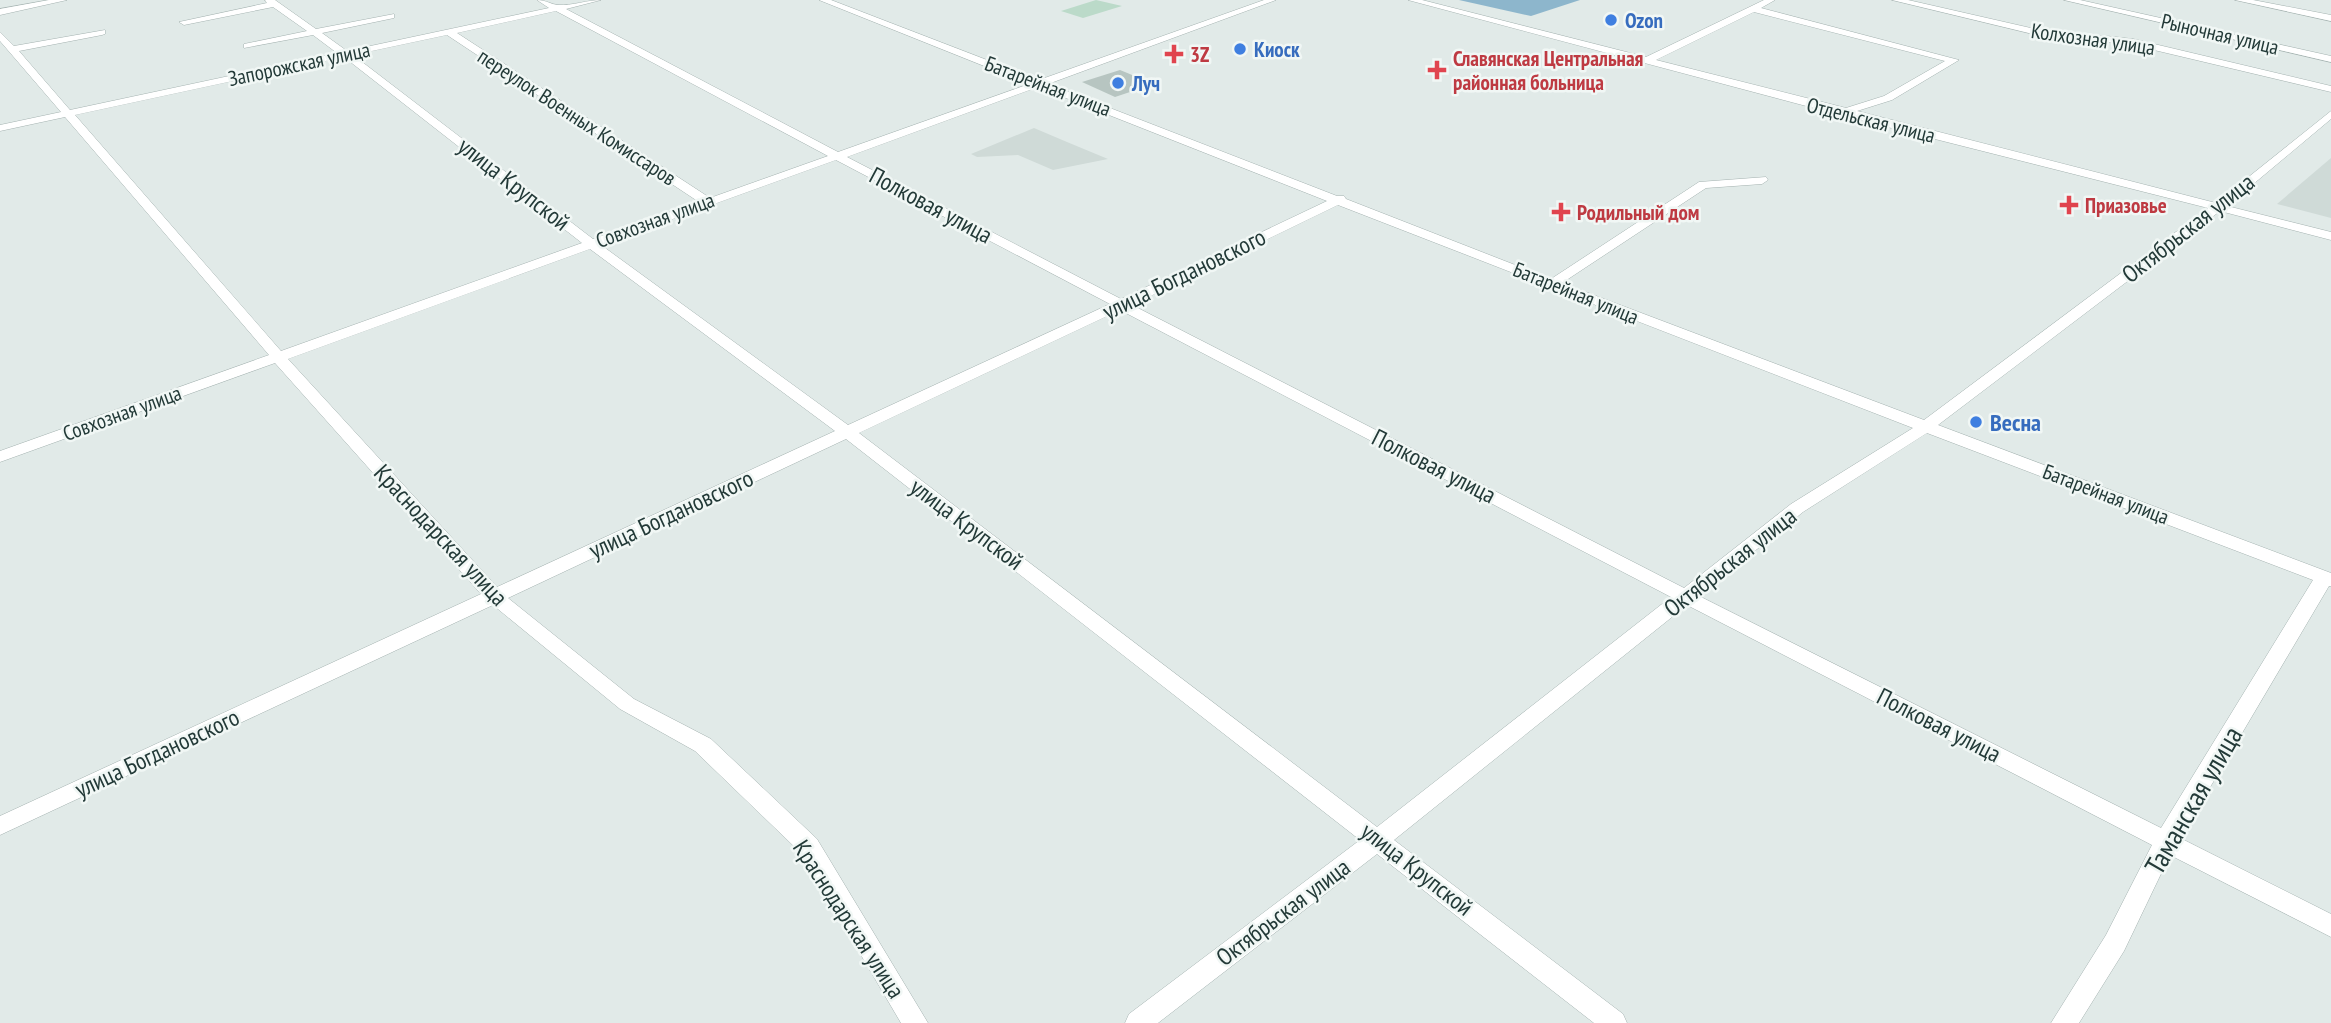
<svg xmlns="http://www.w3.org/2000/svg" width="2331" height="1023" viewBox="0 0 2331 1023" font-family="'PT Sans Narrow',sans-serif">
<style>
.built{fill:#cfdad7}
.green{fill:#bbdac9}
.water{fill:#8db6cc}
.building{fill:#b7c5c1}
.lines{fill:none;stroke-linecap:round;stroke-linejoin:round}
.minor-casing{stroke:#a4b2b0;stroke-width:1}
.minor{fill:#fff;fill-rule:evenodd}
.shop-dot{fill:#3f7fe0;stroke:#f1f7f5;stroke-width:2.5}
.health-dot{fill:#e0444e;stroke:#f1f7f5;stroke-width:2.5}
.labels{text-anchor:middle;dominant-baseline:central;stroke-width:5;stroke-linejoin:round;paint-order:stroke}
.far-shop-label{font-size:21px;font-weight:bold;fill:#366cbe;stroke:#f1f7f5;text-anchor:start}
.far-street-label{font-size:21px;fill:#233a38;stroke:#f1f7f5}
.far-health-label{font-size:21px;font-weight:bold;fill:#be3a42;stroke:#f1f7f5;text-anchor:start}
.street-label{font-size:24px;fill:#233a38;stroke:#f1f7f5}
.shop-label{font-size:24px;font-weight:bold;fill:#366cbe;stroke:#f1f7f5;text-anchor:start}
.near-street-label{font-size:28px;fill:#233a38;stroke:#f1f7f5}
</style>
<rect width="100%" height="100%" fill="#e1eae8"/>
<g class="built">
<path d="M 1034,128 L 1067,142 L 1108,159 L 1053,170 L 1018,155 L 977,157 L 971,154 Z"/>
<path d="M 2331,158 L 2331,218 L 2277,204 Z"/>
</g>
<path class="green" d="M 1096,0 L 1122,6 L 1083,18 L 1061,11 Z"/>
<path class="water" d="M 1459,0 L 1580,0 L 1531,16 Z"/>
<path class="building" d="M 1120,70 L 1154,84 L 1115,97 L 1082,82 Z"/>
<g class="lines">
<g class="minor-casing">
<g id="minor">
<path d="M 49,0 L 67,0 L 0,15 L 0,9 Z"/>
<path d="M 265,0 L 275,0 L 316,29 L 394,14 L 394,18 L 322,33 L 347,51 L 549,8 L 537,0 C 546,0 552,5 559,5 C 571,6 588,0 601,0 L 566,9 L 838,152 L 1029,84 L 819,0 L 831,0 L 1039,80 L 1264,0 L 1276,0 L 1048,84 L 1337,196 L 1344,196 L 1346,199 L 1551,279 L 1699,182 L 1766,177 L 1768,180 L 1762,184 L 1706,188 L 1562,283 L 1924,420 L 2208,208 L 1840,115 L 1408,0 L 1422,0 L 1646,57 L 1764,0 L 1775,0 L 1761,8 L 1959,60 L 1892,100 L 1857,111 L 2216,203 L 2331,111 L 2331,119 L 2227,206 L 2331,232 L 2331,240 L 2220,211 L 1938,425 L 2331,573 L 2331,586 L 2329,586 L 2180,838 L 2331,914 L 2331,937 L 2170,855 L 2124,951 L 2079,1023 L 2051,1023 L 2106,935 L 2152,845 L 1687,605 L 1394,840 L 1623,1014 L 1627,1023 L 1594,1023 L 1377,854 L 1158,1023 L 1125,1023 L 1129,1014 L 1360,840 L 846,439 L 508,598 L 634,699 L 711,739 L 817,839 L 928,1023 L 901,1023 L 801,853 L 695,751 L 620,709 L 493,605 L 0,835 L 0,816 L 481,594 L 275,363 L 0,462 L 0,451 L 269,355 L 65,117 L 0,131 L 0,125 L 61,112 L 0,41 L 0,32 L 14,46 L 105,30 L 105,34 L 102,35 L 19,51 L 70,110 L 337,53 L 313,35 L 244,48 L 244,44 L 307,31 L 273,7 L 184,25 L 179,22 L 267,3 ZM 556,11 L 828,156 L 710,198 L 457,33 ZM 1754,12 L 1945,61 L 1884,96 L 1846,108 L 1656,60 ZM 447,35 L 699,202 L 593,239 L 353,55 ZM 344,57 L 582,243 L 281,351 L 75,115 ZM 1038,87 L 1327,201 L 1121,299 L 847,157 ZM 836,160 L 1110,304 L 848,425 L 601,245 ZM 1338,205 L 1913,428 L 1791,504 L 1684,588 L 1132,305 ZM 590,249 L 835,431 L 497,587 L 288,359 ZM 1120,310 L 1671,597 L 1377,827 L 859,433 ZM 1927,433 L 2313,580 L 2161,828 L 1699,596 L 1803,512 Z"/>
<path d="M 1892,0 L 1908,0 L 2070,37 L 2106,36 L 2133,39 L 2331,86 L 2331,92 L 2133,45 L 2106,42 L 2070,43 Z"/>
<path d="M 2064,0 L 2080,0 L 2331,56 L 2331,62 Z"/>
<path d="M 2235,0 L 2253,0 L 2331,15 L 2331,21 Z"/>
</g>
</g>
<use href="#minor" class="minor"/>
</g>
<g class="shop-dot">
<circle cx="1611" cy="20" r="7"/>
<circle cx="1240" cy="49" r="7"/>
<circle cx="1118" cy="83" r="7"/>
<circle cx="1976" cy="422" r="7"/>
</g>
<g class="health-dot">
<path d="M1170.5 43.5h7v7h7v7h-7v7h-7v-7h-7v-7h7z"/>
<path d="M1433.5 59.5h7v7h7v7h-7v7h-7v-7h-7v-7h7z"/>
<path d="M2065.5 194.5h7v7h7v7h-7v7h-7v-7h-7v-7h7z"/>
<path d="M1557.5 201.5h7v7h7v7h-7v7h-7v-7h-7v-7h7z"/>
</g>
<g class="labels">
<g class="far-shop-label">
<text x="1625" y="20">Ozon</text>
<text x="1254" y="49">Киоск</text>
<text x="1132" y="83">Луч</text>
</g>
<g class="far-street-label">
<text transform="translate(2220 34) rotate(13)">Рыночная улица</text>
<text transform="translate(2093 39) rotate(8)">Колхозная улица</text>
<text transform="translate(299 64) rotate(-12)">Запорожская улица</text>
<text transform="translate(1048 86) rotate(21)">Батарейная улица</text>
<text transform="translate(577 117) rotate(33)">переулок Военных Комиссаров</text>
<text transform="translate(1871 120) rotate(14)">Отдельская улица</text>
<text transform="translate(655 220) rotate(-20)">Совхозная улица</text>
<text transform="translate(1576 293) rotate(22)">Батарейная улица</text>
<text transform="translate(122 413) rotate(-20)">Совхозная улица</text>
<text transform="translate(2106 494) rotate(21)">Батарейная улица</text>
</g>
<g class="far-health-label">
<text x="1190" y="54">3Z</text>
<text x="1453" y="58">Славянская Центральная<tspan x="1453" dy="24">районная больница</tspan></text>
<text x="2085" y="205">Приазовье</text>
<text x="1577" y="212">Родильный дом</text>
</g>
<g class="street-label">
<text transform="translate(514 184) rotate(38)">улица Крупской</text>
<text transform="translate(931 205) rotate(28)">Полковая улица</text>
<text transform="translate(2188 228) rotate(-38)">Октябрьская улица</text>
<text transform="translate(1184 274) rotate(-26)">улица Богдановского</text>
<text transform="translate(1434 466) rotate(27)">Полковая улица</text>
<text transform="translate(671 514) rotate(-25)">улица Богдановского</text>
<text transform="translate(967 524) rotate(37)">улица Крупской</text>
<text transform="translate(441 535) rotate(47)">Краснодарская улица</text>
<text transform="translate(1730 562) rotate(-38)">Октябрьская улица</text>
<text transform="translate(1939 725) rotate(27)">Полковая улица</text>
<text transform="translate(157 753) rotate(-25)">улица Богдановского</text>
<text transform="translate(1417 869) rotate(38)">улица Крупской</text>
<text transform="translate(1283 912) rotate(-37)">Октябрьская улица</text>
<text transform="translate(849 919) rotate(57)">Краснодарская улица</text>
</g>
<g class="shop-label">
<text x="1990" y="422">Весна</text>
</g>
<g class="near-street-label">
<text transform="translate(2193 800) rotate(-60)">Таманская улица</text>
</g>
</g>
</svg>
